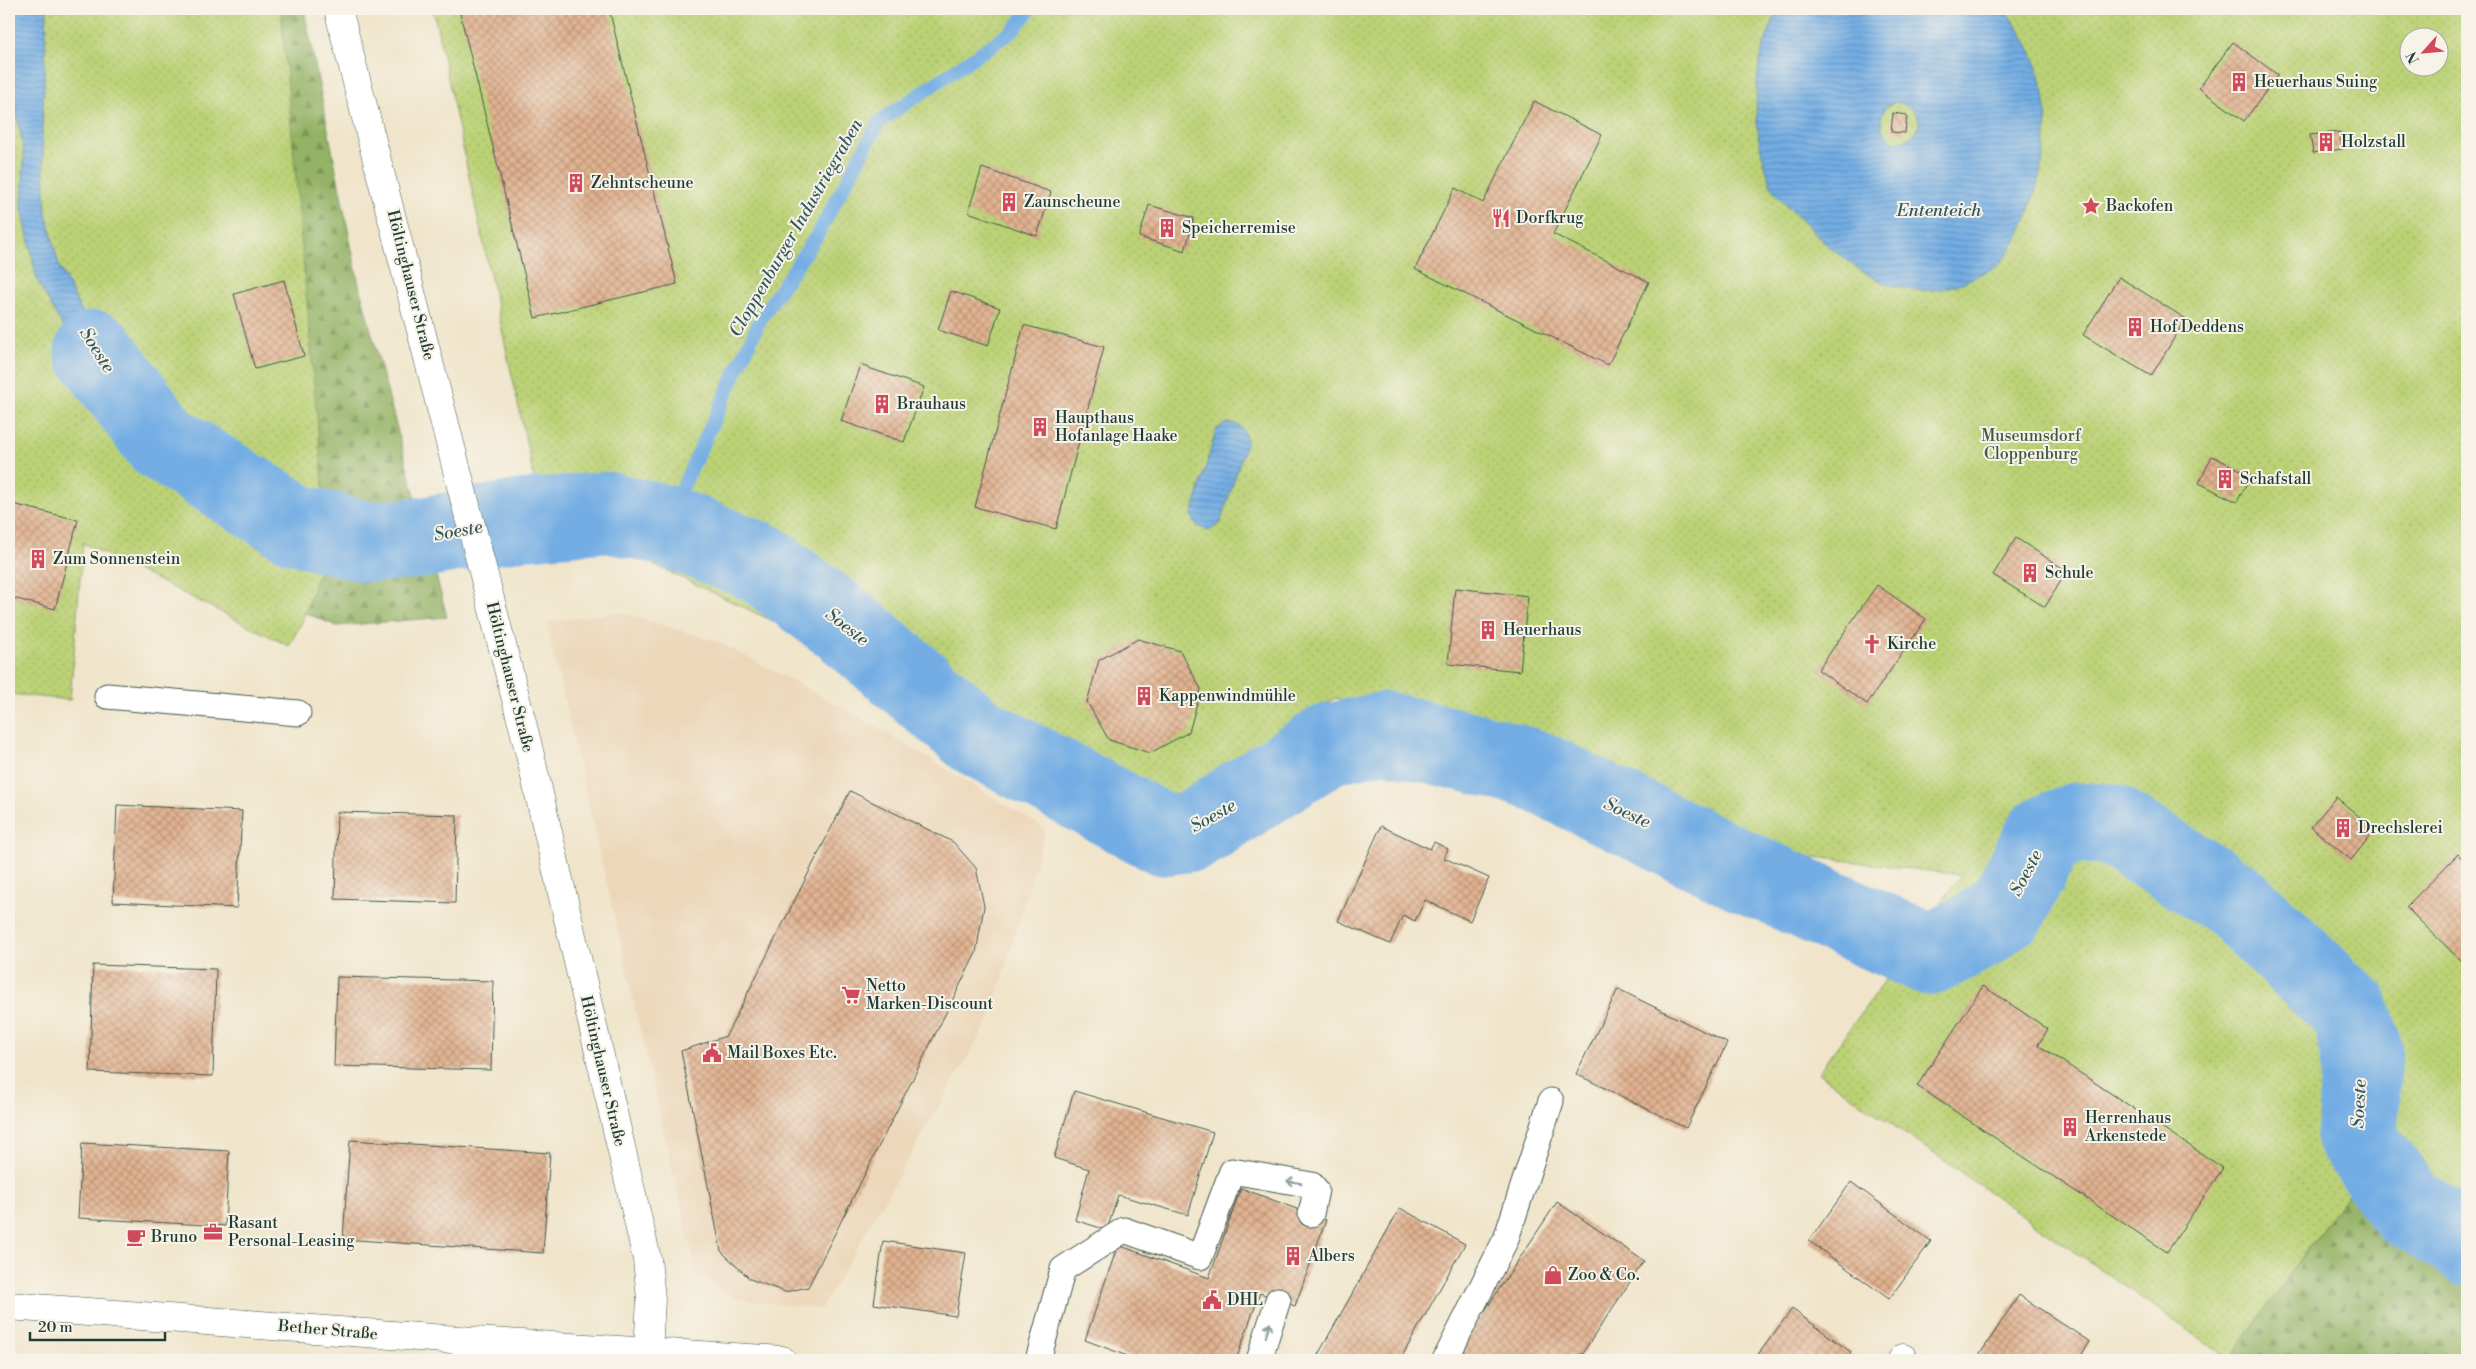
<svg xmlns="http://www.w3.org/2000/svg" width="2476" height="1369" viewBox="0 0 2476 1369" font-family="'Libre Bodoni',serif">
<style>
.built{fill:#ecd7ba}
.forest{fill:url(#forest-firs);stroke:#5a784d}
.park{fill:url(#park-dots);stroke:#6d8754;fill-rule:evenodd}
.water{fill:url(#water-rules);stroke:#49758c;fill-rule:evenodd}
.lines{fill:none;stroke-linecap:round;stroke-linejoin:round}
.stream{stroke:#73ade4;stroke-width:14}
.river{stroke:#73ade4;stroke-width:81}
.building{fill:url(#building-cross-hatch)}
.lane-casing{stroke:#3e564b;stroke-width:27}
.street-casing{stroke:#3e564b;stroke-width:29}
.secondary-casing{stroke:#3e564b;stroke-width:29}
.lane{stroke:#fff;stroke-width:25}
.street{stroke:#fff;stroke-width:28}
.secondary{stroke:#fff;stroke-width:28}
.oneway{stroke:#8f9e9a}
.labels{text-anchor:middle;dominant-baseline:central;stroke-width:4;stroke-linejoin:round;paint-order:stroke}
.poi-label{font-size:16px;fill:#1f3d34;stroke:#f7f3e8;text-anchor:start}
.street-label{font-size:16px;fill:#1f3d34;stroke:#f7f3e8}
.park-label{font-size:16px;fill:#3e5b41;stroke:#f7f3e8}
.water-label{font-size:18px;font-style:italic;fill:#345960;stroke:#f7f3e8}
</style>
<defs>
<pattern id="forest-firs" width="22" height="20" patternUnits="userSpaceOnUse" patternTransform="scale(1.25)"><rect width="22" height="20" fill="#94b366"/><path d="M5 1l3.5 6h-7zM16 11l3.5 6h-7z" fill="#789355"/></pattern>
<pattern id="park-dots" width="8" height="8" patternUnits="userSpaceOnUse" patternTransform="scale(1.25)"><rect width="8" height="8" fill="#bbd175"/><path d="M2 2h.1M6 6h.1" fill="none" stroke="#a0b466" stroke-width="1.8" stroke-linecap="round"/></pattern>
<pattern id="water-rules" width="6" height="5" patternUnits="userSpaceOnUse" patternTransform="scale(1.25)"><rect width="6" height="5" fill="#73ade4"/><path d="M0 2.5h6" fill="none" stroke="#5e8eba"/></pattern>
<pattern id="building-cross-hatch" width="8" height="8" patternUnits="userSpaceOnUse" patternTransform="scale(1.25)"><rect width="8" height="8" fill="#e2b391"/><path d="M0 0l8 8M0 8l8-8" fill="none" stroke="#b79377"/></pattern>
</defs>
<rect width="100%" height="100%" fill="#f7f3e8"/>
<filter id="ink" filterUnits="userSpaceOnUse"><feTurbulence type="fractalNoise" baseFrequency=".02" numOctaves="2"/><feDisplacementMap in="SourceGraphic" scale="10" xChannelSelector="R" yChannelSelector="G"/><feConvolveMatrix kernelMatrix="1 2 1 2 8 2 1 2 1" color-interpolation-filters="sRGB"/></filter>
<filter id="wash" filterUnits="userSpaceOnUse"><feTurbulence type="fractalNoise" baseFrequency=".0096" numOctaves="4" result="noise"/><feDisplacementMap in="SourceGraphic" scale="20" xChannelSelector="R" yChannelSelector="G"/><feGaussianBlur stdDeviation="1.12" result="paint"/><feColorMatrix in="noise" values="0 0 0 0 0 0 0 0 0 0 0 0 0 0 0 0 0 1.4 0 .05"/><feComposite in="paint" operator="in"/></filter>
<g filter="url(#wash)">
<rect width="100%" height="100%" fill="#f0e5cb"/>
<path class="built" d="M 619,612 L 719,642 L 853,713 L 1046,829 L 991,1017 L 821,1309 L 737,1299 L 697,1274 L 546,622 Z"/>
<g class="forest">
<path d="M 9,9 L 304,9 L 359,285 L 447,617 L 337,626 L 159,553 Z"/>
<path d="M 2321,1026 L 2386,1145 L 2467,1203 L 2467,1360 L 2229,1359 L 2347,1196 Z"/>
</g>
<g class="park">
<path d="M 9,9 L 281,9 L 328,543 L 302,622 L 289,646 L 83,543 L 70,700 L 9,694 Z"/>
<path d="M 433,9 L 2467,9 L 2467,1203 L 2384,1144 L 2229,1359 L 1818,1073 L 1961,875 L 1766,851 L 1571,758 L 1335,698 L 1164,807 L 541,511 ZM 2408,38 L 2438,38 L 2438,68 L 2408,68 Z"/>
</g>
<g class="water">
<path d="M 9,9 L 47,9 L 42,132 L 46,212 L 59,266 L 94,336 L 127,382 L 163,442 L 125,407 L 63,327 L 37,281 L 22,208 L 24,153 L 9,70 Z"/>
<path d="M 1778,9 L 2004,9 C 2043,57 2054,107 2041,168 C 2034,201 2024,235 2002,261 C 1996,268 1984,272 1976,276 C 1909,314 1850,270 1804,222 C 1794,212 1781,201 1773,189 C 1769,183 1768,174 1766,168 C 1754,131 1753,85 1763,48 C 1767,35 1773,22 1778,9 ZM 1896,102 C 1928,108 1926,140 1894,142 C 1880,130 1877,123 1886,106 Z"/>
<path d="M 1227,423 C 1240,423 1247,430 1246,443 L 1220,524 L 1208,531 L 1195,524 L 1192,515 L 1215,434 L 1217,429 Z"/>
</g>
<g class="lines">
<path class="stream" d="M 665,525 L 761,318 L 819,232 L 879,122 L 1011,32 L 1031,9"/>
<path class="river" d="M 95,351 L 163,442 L 296,524 L 367,542 L 420,538 L 519,520 L 606,512 L 665,525 L 761,563 L 845,625 L 977,736 L 1164,835 L 1193,831 L 1329,744 L 1385,732 L 1494,758 L 1534,770 L 1739,869 L 1930,955 L 1978,930 L 2007,908 L 2045,836 L 2076,823 L 2110,824 L 2234,900 L 2350,1011 L 2362,1049 L 2357,1137 L 2404,1204 L 2467,1245"/>
</g>
<g id="blocks">
<g class="building">
<path d="M 459,9 L 609,9 L 677,284 L 535,318 Z"/>
<path d="M 2233,42 L 2278,75 L 2244,121 L 2199,88 Z"/>
<path d="M 1534,101 L 1602,135 L 1553,234 L 1649,282 L 1608,365 L 1415,269 L 1455,188 L 1483,203 Z"/>
<path d="M 1893,113 L 1907,115 L 1905,133 L 1891,132 Z"/>
<path d="M 2340,132 L 2342,149 L 2313,153 L 2310,135 Z"/>
<path d="M 982,168 L 1051,192 L 1037,236 L 968,212 Z"/>
<path d="M 1149,205 L 1194,218 L 1185,251 L 1139,237 Z"/>
<path d="M 2119,277 L 2186,319 L 2151,376 L 2083,335 Z"/>
<path d="M 284,280 L 304,356 L 255,369 L 234,294 Z"/>
<path d="M 951,291 L 1000,308 L 988,346 L 938,330 Z"/>
<path d="M 1024,325 L 1104,347 L 1056,529 L 975,507 Z"/>
<path d="M 860,365 L 924,387 L 904,442 L 841,421 Z"/>
<path d="M 2212,456 L 2251,475 L 2237,502 L 2199,483 Z"/>
<path d="M 9,503 L 78,520 L 55,609 L 9,597 Z"/>
<path d="M 2016,538 L 2067,571 L 2045,607 L 1993,575 Z"/>
<path d="M 1877,585 L 1926,619 L 1867,704 L 1818,670 Z"/>
<path d="M 1455,588 L 1528,596 L 1520,671 L 1448,664 Z"/>
<path d="M 1138,639 L 1180,651 L 1201,689 L 1189,732 L 1150,753 L 1109,740 L 1087,702 L 1099,660 Z"/>
<path d="M 850,791 L 953,842 L 976,868 L 984,906 L 976,953 L 808,1287 L 785,1292 L 750,1279 L 721,1251 L 681,1051 L 726,1036 Z"/>
<path d="M 2336,797 L 2375,830 L 2351,860 L 2311,827 Z"/>
<path d="M 117,805 L 242,811 L 237,908 L 113,902 Z"/>
<path d="M 337,812 L 457,815 L 455,903 L 335,899 Z"/>
<path d="M 1381,826 L 1430,849 L 1434,842 L 1448,849 L 1444,858 L 1489,878 L 1470,921 L 1425,900 L 1415,921 L 1403,915 L 1390,944 L 1338,921 Z"/>
<path d="M 2458,854 L 2467,864 L 2467,967 L 2406,907 Z"/>
<path d="M 93,965 L 216,969 L 213,1076 L 90,1072 Z"/>
<path d="M 337,977 L 493,981 L 491,1070 L 334,1066 Z"/>
<path d="M 1983,986 L 2048,1029 L 2038,1045 L 2223,1168 L 2167,1252 L 1917,1086 Z"/>
<path d="M 1618,989 L 1727,1043 L 1686,1128 L 1576,1074 Z"/>
<path d="M 1074,1091 L 1213,1132 L 1188,1215 L 1118,1195 L 1107,1230 L 1075,1220 L 1089,1169 L 1054,1158 Z"/>
<path d="M 350,1140 L 550,1153 L 543,1253 L 343,1239 Z"/>
<path d="M 82,1143 L 229,1151 L 225,1226 L 78,1218 Z"/>
<path d="M 1851,1182 L 1931,1241 L 1889,1299 L 1809,1241 Z"/>
<path d="M 1241,1188 L 1326,1220 L 1295,1306 L 1260,1293 L 1236,1360 L 1138,1360 L 1085,1340 L 1118,1245 L 1209,1278 Z"/>
<path d="M 1557,1202 L 1644,1261 L 1578,1360 L 1452,1360 Z"/>
<path d="M 1400,1208 L 1465,1244 L 1400,1360 L 1315,1360 Z"/>
<path d="M 883,1241 L 966,1253 L 956,1316 L 874,1304 Z"/>
<path d="M 2019,1295 L 2090,1342 L 2078,1360 L 1983,1360 L 1978,1357 Z"/>
<path d="M 1792,1309 L 1851,1352 L 1845,1360 L 1754,1360 Z"/>
</g>
</g>
</g>
<g filter="url(#ink)">
<use href="#blocks" fill-opacity="0" stroke="#3e564b" stroke-width="1"/>
<g class="lines">
<g class="lane-casing">
<g id="lane">
<path d="M 107,696 L 298,713"/>
<path d="M 1038,1360 L 1063,1269 L 1124,1230 L 1200,1257 L 1232,1171 L 1312,1185 L 1316,1190 L 1311,1214"/>
<path d="M 1259,1360 L 1278,1300"/>
<path d="M 1445,1360 L 1506,1239 L 1551,1101"/>
</g>
</g>
<g class="street-casing">
<g id="street">
<path d="M 338,9 L 527,742 L 647,1259 L 651,1299 L 648,1351"/>
<path d="M 1902,1360 L 1903,1358"/>
</g>
</g>
<g class="secondary-casing">
<path id="secondary" d="M 9,1306 L 458,1340 L 782,1360"/>
</g>
<use href="#lane" class="lane"/>
<use href="#street" class="street"/>
<use href="#secondary" class="secondary"/>
</g>
<defs><path id="oneway-shaft" d="M-6 0H5M1.5-3L5.5 0L1.5 3" fill="none" stroke-width="1.6" stroke-linecap="round" stroke-linejoin="round" transform="scale(1.25)"/></defs>
<g class="oneway">
<use href="#oneway-shaft" transform="translate(1294 1182) rotate(-170)"/>
<use href="#oneway-shaft" transform="translate(1268 1330) rotate(-73)"/>
</g>
</g>
<defs>
<g id="building-bare" transform="scale(1.5)"><path d="M-4-6H4V6H1V3H-1V6H-4ZM-2.5-4.3h1.7v1.8h-1.7ZM.8-4.3h1.7v1.8H.8ZM-2.5-1h1.7V.8h-1.7ZM.8-1h1.7V.8H.8Z" fill="#d1495b" stroke="#f7f3e8" stroke-width="2.5" paint-order="stroke"/></g>
<g id="sight-bare" transform="scale(1.5)"><path d="M0-6L1.8-2.2L6-1.7L2.9 1.2L3.7 5.4L0 3.3L-3.7 5.4L-2.9 1.2L-6-1.7L-1.8-2.2Z" fill="#d1495b" stroke="#f7f3e8" stroke-width="2.5" paint-order="stroke"/></g>
<g id="restaurant-bare" transform="scale(1.5)"><path d="M-5-6h1v4h1v-4h1v4h1v-4h1v5L-1.5 .5V6h-2V.5L-5-1ZM5-6V6H3V1.5H1.5Q1.5-4 5-6Z" fill="#d1495b" stroke="#f7f3e8" stroke-width="2.5" paint-order="stroke"/></g>
<g id="church-bare" transform="scale(1.5)"><path d="M-1.2-6h2.4v3.5h3.3v2.4h-3.3V6h-2.4V-.1h-3.3v-2.4h3.3Z" fill="#d1495b" stroke="#f7f3e8" stroke-width="2.5" paint-order="stroke"/></g>
<g id="supermarket-bare" transform="scale(1.5)"><path d="M-6-5.5h2.5l.6 2H6L4.5 2H-2.5L-4.4-4H-6ZM-1.5 3.2a1.3 1.3 0 1 0 .1 0ZM3 3.2a1.3 1.3 0 1 0 .1 0Z" fill="#d1495b" stroke="#f7f3e8" stroke-width="2.5" paint-order="stroke"/></g>
<g id="civic-bare" transform="scale(1.5)"><path d="M-.6-6.5H3V-4.5H.6V-3L4-1V1h2V6H-6V1h2V-1L-.6-3ZM-1.2 2.5V6h2.4V2.5Z" fill="#d1495b" stroke="#f7f3e8" stroke-width="2.5" paint-order="stroke"/></g>
<g id="office-bare" transform="scale(1.5)"><path d="M-6-3h4V-5.5h4V-3h4V5H-6ZM-1-4.5V-3h2v-1.5ZM-6 0V1H6V0Z" fill="#d1495b" stroke="#f7f3e8" stroke-width="2.5" paint-order="stroke"/></g>
<g id="cafe-bare" transform="scale(1.5)"><path d="M-5.5-4.5H6V0H3Q3 3.5 0 3.5H-2.5Q-5.5 3.5-5.5 0ZM3-3.2v2h1.7v-2ZM-6 4.5H4V6H-6Z" fill="#d1495b" stroke="#f7f3e8" stroke-width="2.5" paint-order="stroke"/></g>
<g id="shop-bare" transform="scale(1.5)"><path d="M-5-2.5h2.3a2.7 3.5 0 0 1 5.4 0H5L5.5 6h-11ZM-1.5-2.5h3a1.5 2.3 0 0 0-3 0Z" fill="#d1495b" stroke="#f7f3e8" stroke-width="2.5" paint-order="stroke"/></g>
</defs>
<g fill-rule="evenodd">
<use href="#building-bare" x="2239" y="82"/>
<use href="#building-bare" x="2326" y="142"/>
<use href="#building-bare" x="576" y="183"/>
<use href="#building-bare" x="1009" y="202"/>
<use href="#sight-bare" x="2091" y="206"/>
<use href="#restaurant-bare" x="1501" y="218"/>
<use href="#building-bare" x="1167" y="228"/>
<use href="#building-bare" x="2135" y="327"/>
<use href="#building-bare" x="882" y="404"/>
<use href="#building-bare" x="1040" y="427"/>
<use href="#building-bare" x="2225" y="479"/>
<use href="#building-bare" x="38" y="559"/>
<use href="#building-bare" x="2030" y="573"/>
<use href="#building-bare" x="1488" y="630"/>
<use href="#church-bare" x="1872" y="644"/>
<use href="#building-bare" x="1144" y="696"/>
<use href="#building-bare" x="2343" y="828"/>
<use href="#supermarket-bare" x="851" y="995"/>
<use href="#civic-bare" x="712" y="1053"/>
<use href="#building-bare" x="2070" y="1127"/>
<use href="#office-bare" x="213" y="1232"/>
<use href="#cafe-bare" x="136" y="1237"/>
<use href="#building-bare" x="1293" y="1256"/>
<use href="#shop-bare" x="1553" y="1275"/>
<use href="#civic-bare" x="1212" y="1300"/>
</g>
<g class="labels">
<g class="poi-label">
<text x="2254" y="82">Heuerhaus Suing</text>
<text x="2341" y="142">Holzstall</text>
<text x="591" y="183">Zehntscheune</text>
<text x="1024" y="202">Zaunscheune</text>
<text x="2106" y="206">Backofen</text>
<text x="1516" y="218">Dorfkrug</text>
<text x="1182" y="228">Speicherremise</text>
<text x="2150" y="327">Hof Deddens</text>
<text x="897" y="404">Brauhaus</text>
<text x="1055" y="418">Haupthaus<tspan x="1055" dy="18">Hofanlage Haake</tspan></text>
<text x="2240" y="479">Schafstall</text>
<text x="53" y="559">Zum Sonnenstein</text>
<text x="2045" y="573">Schule</text>
<text x="1503" y="630">Heuerhaus</text>
<text x="1887" y="644">Kirche</text>
<text x="1159" y="696">Kappenwindmühle</text>
<text x="2358" y="828">Drechslerei</text>
<text x="866" y="986">Netto<tspan x="866" dy="18">Marken-Discount</tspan></text>
<text x="727" y="1053">Mail Boxes Etc.</text>
<text x="2085" y="1118">Herrenhaus<tspan x="2085" dy="18">Arkenstede</tspan></text>
<text x="228" y="1223">Rasant<tspan x="228" dy="18">Personal-Leasing</tspan></text>
<text x="151" y="1237">Bruno</text>
<text x="1308" y="1256">Albers</text>
<text x="1568" y="1275">Zoo &amp; Co.</text>
<text x="1227" y="1300">DHL</text>
</g>
<g class="street-label">
<text transform="translate(411 285) rotate(76)">Höltinghauser Straße</text>
<text transform="translate(510 677) rotate(76)">Höltinghauser Straße</text>
<text transform="translate(603 1071) rotate(77)">Höltinghauser Straße</text>
<text transform="translate(328 1330) rotate(5)">Bether Straße</text>
</g>
<g class="park-label">
<text x="2031" y="436">Museumsdorf<tspan x="2031" dy="18">Cloppenburg</tspan></text>
</g>
<g class="water-label">
<text x="1939" y="210">Ententeich</text>
<text transform="translate(796 228) rotate(-60)">Cloppenburger Industriegraben</text>
<text transform="translate(97 350) rotate(58)">Soeste</text>
<text transform="translate(458 531) rotate(-10)">Soeste</text>
<text transform="translate(847 627) rotate(38)">Soeste</text>
<text transform="translate(1627 813) rotate(25)">Soeste</text>
<text transform="translate(1213 816) rotate(-29)">Soeste</text>
<text transform="translate(2026 873) rotate(-62)">Soeste</text>
<text transform="translate(2359 1104) rotate(-87)">Soeste</text>
</g>
</g>
<rect width="2476" height="1369" fill="none" stroke="#f7f3e8" stroke-width="30"/>
<g transform="translate(2424 52) rotate(243)"><circle r="24" fill="#f7f3e8" stroke="#a1aaa0"/>
<path d="M0-4L9 19L0 12L-9 19Z" fill="#d1495b"/>
<text y="-8" font-size="14" font-weight="bold" text-anchor="middle" fill="#1f3d34">N</text>
</g>
<path d="M30 1332v8h135v-8" fill="none" stroke="#1f3d34" stroke-width="2.5"/>
<text x="38" y="1332" font-size="15" fill="#1f3d34" stroke="#f7f3e8" stroke-width="4" paint-order="stroke">20 m</text>
</svg>
